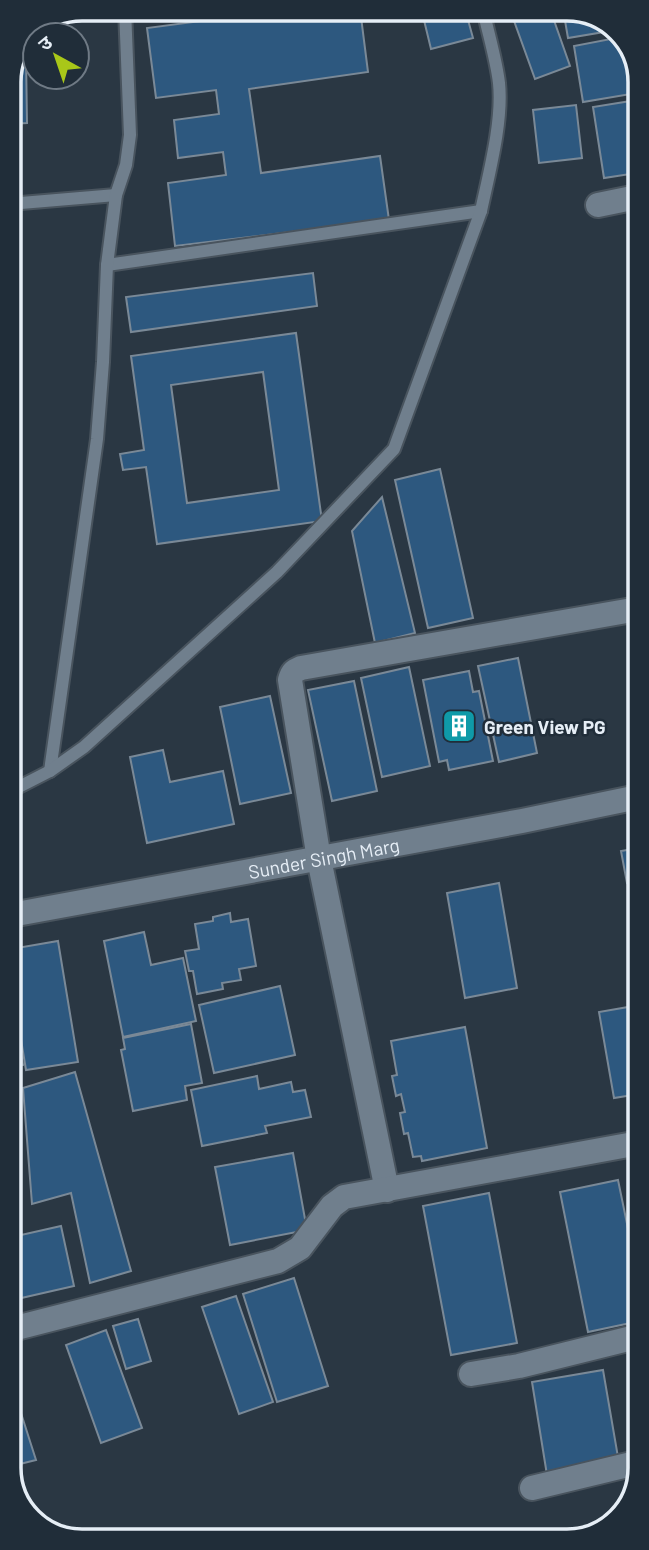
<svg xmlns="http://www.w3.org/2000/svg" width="649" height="1550" viewBox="0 0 649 1550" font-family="Barlow,'Noto Sans Devanagari',sans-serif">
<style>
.building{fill:#2d587f;stroke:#7a8997;stroke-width:2;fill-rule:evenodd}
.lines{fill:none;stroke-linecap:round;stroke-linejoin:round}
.lane-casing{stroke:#49545e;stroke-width:16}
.street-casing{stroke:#49545e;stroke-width:28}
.lane{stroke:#707f8d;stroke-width:12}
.street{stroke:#707f8d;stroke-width:24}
.labels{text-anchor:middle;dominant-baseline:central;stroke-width:5;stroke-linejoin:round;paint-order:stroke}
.poi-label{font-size:19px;font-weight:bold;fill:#e6eef6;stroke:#202d39;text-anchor:start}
.street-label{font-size:19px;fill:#e6eef6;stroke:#202d39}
.rim{fill:none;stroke:#e6eef6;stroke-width:3.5}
</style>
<rect width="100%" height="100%" fill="#2a3743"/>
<g class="building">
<path d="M 293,9 L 360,9 L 368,72 L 249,89 L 261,173 L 380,156 L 389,220 L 175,246 L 168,183 L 226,175 L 223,152 L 178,158 L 174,120 L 219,114 L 216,90 L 156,98 L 147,28 Z"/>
<path d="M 451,9 L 465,9 L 473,38 L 431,49 L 423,16 Z"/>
<path d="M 540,9 L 550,9 L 570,66 L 535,79 L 513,18 Z"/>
<path d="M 563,9 L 572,9 L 612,24 L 616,30 L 568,38 Z"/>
<path d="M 621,37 L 637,59 L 637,93 L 583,102 L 574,46 Z"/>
<path d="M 18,56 L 26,56 L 27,123 L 9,124 L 9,77 Z"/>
<path d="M 637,100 L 637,173 L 604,178 L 593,107 Z"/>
<path d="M 576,105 L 582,158 L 539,163 L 533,110 Z"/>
<path d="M 313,273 L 317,306 L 131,332 L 126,297 Z"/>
<path d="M 296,333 L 322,521 L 157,544 L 146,467 L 123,470 L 120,454 L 144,450 L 131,356 ZM 263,372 L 279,490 L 187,503 L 171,385 Z"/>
<path d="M 440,469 L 473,618 L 428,628 L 395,480 Z"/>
<path d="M 382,497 L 415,633 L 375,643 L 352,531 Z"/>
<path d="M 518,658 L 537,753 L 499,762 L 478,666 Z"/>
<path d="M 409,667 L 430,766 L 382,777 L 361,678 Z"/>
<path d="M 469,671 L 473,692 L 479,691 L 493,761 L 449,770 L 447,760 L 439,762 L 423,680 Z"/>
<path d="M 354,681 L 377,791 L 332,801 L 308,690 Z"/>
<path d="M 270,696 L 291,793 L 240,804 L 220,707 Z"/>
<path d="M 163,750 L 170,782 L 223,771 L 234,824 L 147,843 L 130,757 Z"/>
<path d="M 639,848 L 639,955 L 632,915 L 638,914 L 637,908 L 631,910 L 628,892 L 633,891 L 632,882 L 627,883 L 621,851 Z"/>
<path d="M 499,883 L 517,988 L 465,998 L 447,893 Z"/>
<path d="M 230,913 L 231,922 L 248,919 L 256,966 L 239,969 L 241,980 L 222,983 L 223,989 L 197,994 L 193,971 L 189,971 L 185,951 L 199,949 L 195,924 L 213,921 L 213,917 Z"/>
<path d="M 144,932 L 151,965 L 183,958 L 196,1021 L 123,1037 L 104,941 Z"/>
<path d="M 58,941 L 78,1062 L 26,1070 L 11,979 L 11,949 Z"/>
<path d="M 639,978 L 639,1014 L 632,980 Z"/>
<path d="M 280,986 L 295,1055 L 214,1073 L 199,1005 Z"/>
<path d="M 11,990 L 23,1065 L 11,1067 Z"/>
<path d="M 634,1006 L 639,1035 L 639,1094 L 614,1098 L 599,1012 Z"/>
<path d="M 191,1024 L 202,1083 L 185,1086 L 187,1100 L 133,1111 L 121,1050 L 125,1049 L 123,1038 Z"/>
<path d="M 465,1027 L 487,1148 L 422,1161 L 421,1156 L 413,1157 L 408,1133 L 404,1134 L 400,1113 L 405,1112 L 401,1094 L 396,1096 L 392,1076 L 397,1075 L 391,1041 Z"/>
<path d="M 75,1072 L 131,1271 L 90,1283 L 71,1193 L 32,1204 L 23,1088 Z"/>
<path d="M 257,1076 L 259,1089 L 291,1082 L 293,1092 L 305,1090 L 311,1117 L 265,1126 L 267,1133 L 202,1146 L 191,1090 Z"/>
<path d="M 293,1153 L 307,1230 L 230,1245 L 215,1167 Z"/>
<path d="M 618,1180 L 640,1287 L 640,1321 L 588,1332 L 560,1192 Z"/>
<path d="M 489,1193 L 517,1343 L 451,1355 L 423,1206 Z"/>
<path d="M 61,1226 L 74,1286 L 17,1299 L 12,1276 L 12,1237 Z"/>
<path d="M 294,1278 L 328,1386 L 277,1402 L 243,1294 Z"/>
<path d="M 236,1296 L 273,1402 L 239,1414 L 202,1307 Z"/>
<path d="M 138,1319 L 151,1361 L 126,1369 L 113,1326 Z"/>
<path d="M 106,1330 L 142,1428 L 101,1443 L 66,1345 Z"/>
<path d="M 603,1370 L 619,1463 L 547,1475 L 532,1382 Z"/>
<path d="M 12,1385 L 36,1460 L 12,1466 Z"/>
</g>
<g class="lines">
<g class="lane-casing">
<g id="lane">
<path d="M 9,204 L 116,195"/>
<path d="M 107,265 L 481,211"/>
<path d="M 50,771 L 97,439 L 103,362 L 107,265 L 116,195 L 126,165 L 130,135 L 125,9"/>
<path d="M 11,791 L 50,771 L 84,747 L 277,572 L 394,449 L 481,211 C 489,173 503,121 499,83 C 496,58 488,33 483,9"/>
</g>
</g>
<g class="street-casing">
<g id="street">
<path d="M 598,205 L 637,197"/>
<path id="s1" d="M 11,915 L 522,821 L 638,797"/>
<path d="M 387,1190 L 319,859 L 290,680 C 292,672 294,671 301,668 L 638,609"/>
<path d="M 12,1329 L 278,1261 L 300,1248 L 332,1206 L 344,1197 L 639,1143"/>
<path d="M 471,1374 L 519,1366 L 640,1336"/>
<path d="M 532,1488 L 640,1462"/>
</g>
</g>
<use href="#lane" class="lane"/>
<use href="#street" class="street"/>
</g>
<defs>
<g id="building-square" transform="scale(1.75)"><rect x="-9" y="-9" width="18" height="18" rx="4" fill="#0f9aa8" stroke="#202d39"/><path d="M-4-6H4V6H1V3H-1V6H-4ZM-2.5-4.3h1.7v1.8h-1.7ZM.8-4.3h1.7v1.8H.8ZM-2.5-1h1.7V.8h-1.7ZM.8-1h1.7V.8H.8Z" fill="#fff"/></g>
</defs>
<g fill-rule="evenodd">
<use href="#building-square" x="459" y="726"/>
</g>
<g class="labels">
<g class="poi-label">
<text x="484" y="726">Green View PG</text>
</g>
<g class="street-label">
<text stroke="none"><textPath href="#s1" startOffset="318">Sunder Singh Marg</textPath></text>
</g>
</g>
<path d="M0 0H649V1550H0ZM82 21H567A61 61 0 0 1 628 82V1468A61 61 0 0 1 567 1529H82A61 61 0 0 1 21 1468V82A61 61 0 0 1 82 21Z" fill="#202d39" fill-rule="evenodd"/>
<path class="rim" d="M82 21H567A61 61 0 0 1 628 82V1468A61 61 0 0 1 567 1529H82A61 61 0 0 1 21 1468V82A61 61 0 0 1 82 21Z"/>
<g transform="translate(56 56) rotate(320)"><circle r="33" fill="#202d39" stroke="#6f7a85" stroke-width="2"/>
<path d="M0-5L12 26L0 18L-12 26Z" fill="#a9c719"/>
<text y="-10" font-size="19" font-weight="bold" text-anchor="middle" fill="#e6eef6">उ</text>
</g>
</svg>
